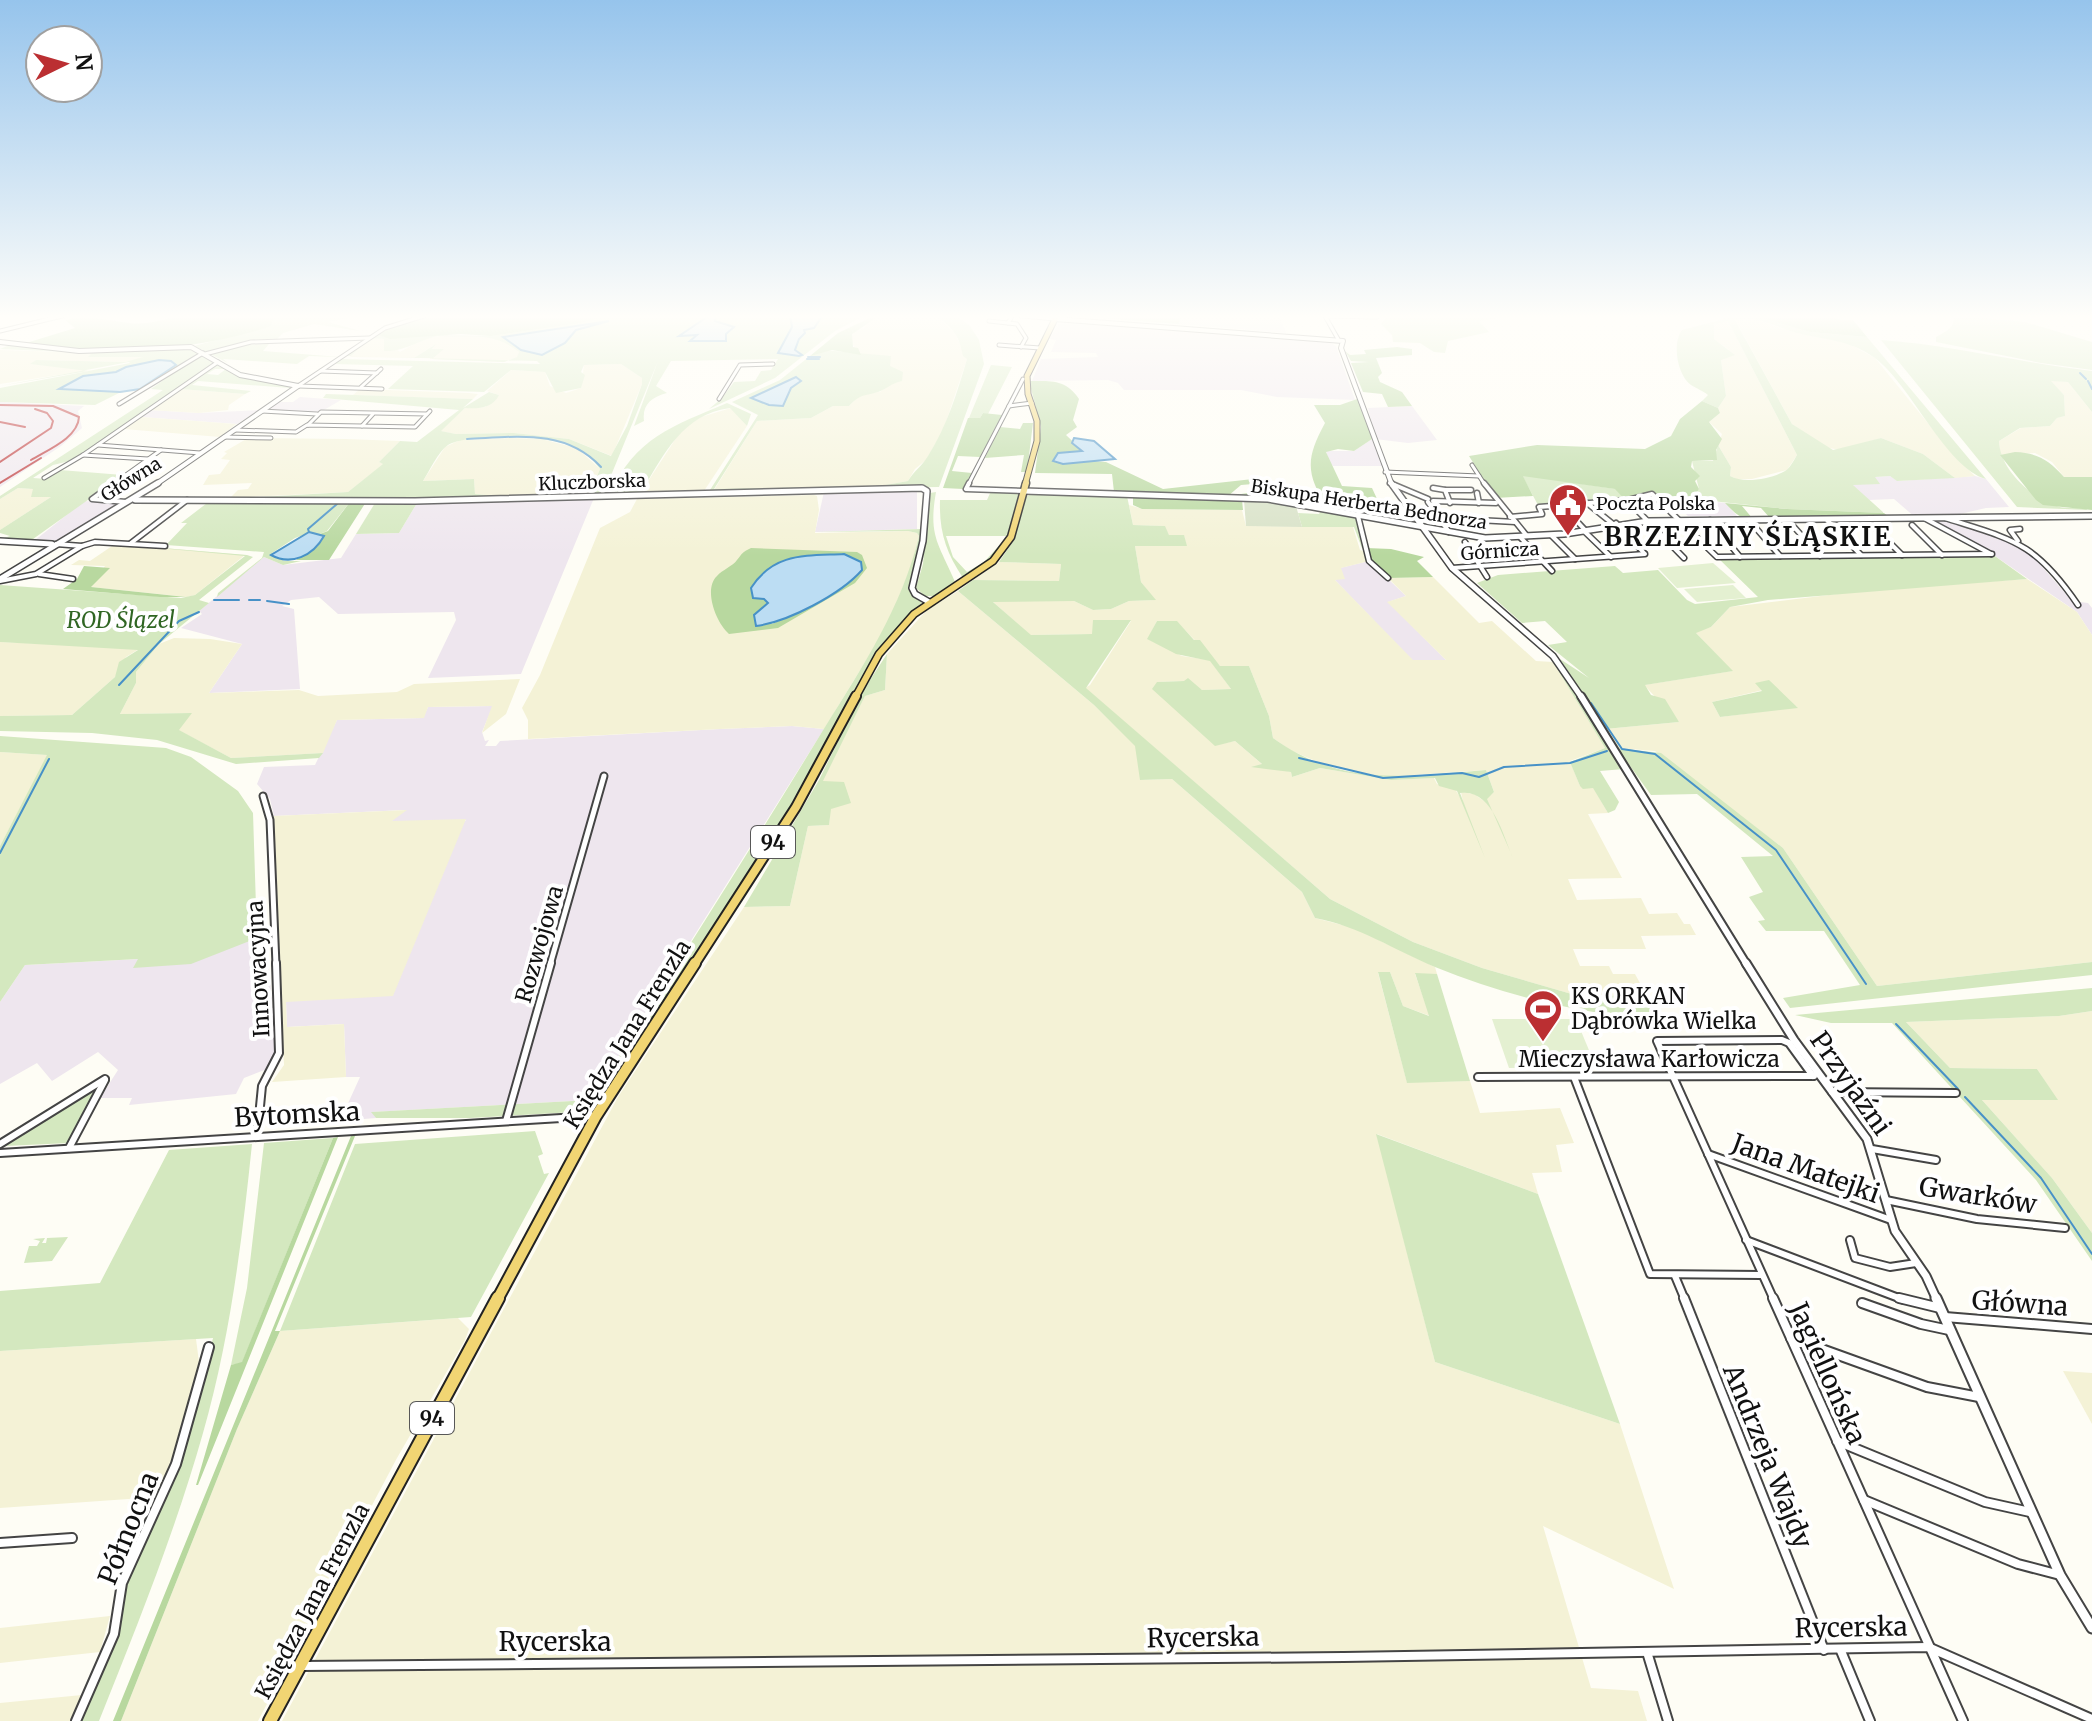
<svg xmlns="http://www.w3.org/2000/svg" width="2092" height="1721" viewBox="0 0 2092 1721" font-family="Merriweather,serif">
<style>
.industrial{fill:#eee6ee}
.farmland{fill:#f4f2d6;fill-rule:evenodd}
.green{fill:#d4e8bf;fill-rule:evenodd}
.forest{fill:#b8d89f;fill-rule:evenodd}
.cemetery{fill:#d7e1c6}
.pitch{fill:#e4f0d1}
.water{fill:#bcddf3;stroke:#4791c7;stroke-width:2}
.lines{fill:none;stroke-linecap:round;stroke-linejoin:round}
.stream{stroke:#4791c7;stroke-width:2}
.minor-far4-casing{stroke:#444;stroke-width:5}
.minor-far3-casing{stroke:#444;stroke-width:7}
.minor-far2-casing{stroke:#444;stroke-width:9}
.minor-far1-casing{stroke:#444;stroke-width:10}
.minor-casing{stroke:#444;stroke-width:12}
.tertiary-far4-casing{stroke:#444;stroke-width:6}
.tertiary-far3-casing{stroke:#444;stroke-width:8}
.tertiary-far2-casing{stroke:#444;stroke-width:10}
.tertiary-far1-casing{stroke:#444;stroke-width:11}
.tertiary-casing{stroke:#444;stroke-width:13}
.primary-far4-casing{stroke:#222;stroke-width:7}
.primary-far3-casing{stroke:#222;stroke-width:9}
.primary-far2-casing{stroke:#222;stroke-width:12}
.primary-far1-casing{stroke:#222;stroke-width:14}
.primary-casing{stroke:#222;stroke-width:16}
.minor-far4{stroke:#fff;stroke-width:3}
.minor-far3{stroke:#fff;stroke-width:4}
.minor-far2{stroke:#fff;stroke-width:5}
.minor-far1{stroke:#fff;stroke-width:6}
.minor{stroke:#fff;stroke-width:8}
.tertiary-far4{stroke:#fff;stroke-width:4}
.tertiary-far3{stroke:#fff;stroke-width:5}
.tertiary-far2{stroke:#fff;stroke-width:6}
.tertiary-far1{stroke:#fff;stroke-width:7}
.tertiary{stroke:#fff;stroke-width:9}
.primary-far4{stroke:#f1d573;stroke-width:5}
.primary-far3{stroke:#f1d573;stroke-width:6}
.primary-far2{stroke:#f1d573;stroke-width:8}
.primary-far1{stroke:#f1d573;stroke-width:10}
.primary{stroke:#f1d573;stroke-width:12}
.rail{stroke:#bb2f32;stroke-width:2}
.labels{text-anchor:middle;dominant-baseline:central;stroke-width:8;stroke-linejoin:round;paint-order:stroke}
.far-street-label{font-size:18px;fill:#111;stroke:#fff}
.far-poi-label{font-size:18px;fill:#111;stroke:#fff;text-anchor:start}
.shield{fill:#fff;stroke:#585858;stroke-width:2}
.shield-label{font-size:20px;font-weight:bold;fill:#111}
.park-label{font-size:22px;font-style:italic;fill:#306623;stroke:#fff}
.street-label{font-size:22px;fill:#111;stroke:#fff}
.poi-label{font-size:22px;fill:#111;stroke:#fff;text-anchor:start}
.far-district-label{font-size:26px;font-weight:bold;letter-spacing:2px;fill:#111;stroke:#fff}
.near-street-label{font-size:26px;fill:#111;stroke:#fff}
</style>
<rect width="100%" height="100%" fill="#fefdf5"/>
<g class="industrial">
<path d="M 1181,315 L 1279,315 L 1286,333 L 1179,324 Z"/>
<path d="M 1071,322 L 1089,323 L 1091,325 L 1097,323 L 1325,340 L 1336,346 L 1355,400 L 1277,397 L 1241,390 L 1124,390 L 1118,383 L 1108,380 L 1032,381 L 1041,359 L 1098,357 L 1096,353 L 1051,352 L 1056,340 L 1049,339 L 1059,324 Z"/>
<path d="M 300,397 L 341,400 L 317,414 L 264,410 L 276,402 L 293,402 Z"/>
<path d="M 0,402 L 84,406 L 78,411 L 82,428 L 61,446 L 0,487 Z"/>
<path d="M 1412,406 L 1437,440 L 1408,443 L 1375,439 L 1368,408 Z"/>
<path d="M 149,410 L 199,413 L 259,410 L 237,424 L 141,417 Z"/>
<path d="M 1372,439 L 1382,466 L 1333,466 L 1329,461 L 1326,451 L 1354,451 Z"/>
<path d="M 1890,476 L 1898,481 L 1975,476 L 1986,479 L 2009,507 L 1986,508 L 1947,517 L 2025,547 L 2072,601 L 2088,603 L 2092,608 L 2092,635 L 2077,612 L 1992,554 L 1924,518 L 1916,518 L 1894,499 L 1869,500 L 1851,484 L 1878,484 L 1874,477 Z"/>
<path d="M 824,492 L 917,491 L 917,529 L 815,532 Z"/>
<path d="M 1667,496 L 1725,503 L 1738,517 L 1688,516 Z"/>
<path d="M 594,498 L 521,674 L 428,678 L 456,620 L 454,612 L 338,614 L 319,597 L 291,600 L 282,606 L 294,609 L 300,689 L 209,693 L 242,644 L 181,628 L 202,614 L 199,611 L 264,557 L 283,565 L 341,558 L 356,534 L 399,533 L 417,503 Z"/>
<path d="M 84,501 L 124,504 L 58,540 L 34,541 Z"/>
<path d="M 1369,561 L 1406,596 L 1388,602 L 1447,661 L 1413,661 L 1334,579 L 1340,568 Z"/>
<path d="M 493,706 L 482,732 L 485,741 L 489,740 L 485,746 L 496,746 L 500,741 L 720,729 L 792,726 L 824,729 L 591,1100 L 372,1112 L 376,1118 L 340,1121 L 360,1077 L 346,1077 L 344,1024 L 287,1027 L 286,1002 L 466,820 L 390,822 L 405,810 L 274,816 L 270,799 L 257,784 L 264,767 L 315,765 L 337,720 L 423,718 L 428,707 Z"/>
<path d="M 266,935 L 276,1048 L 267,1069 L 244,1078 L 236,1094 L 129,1105 L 132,1098 L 100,1098 L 118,1070 L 98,1052 L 52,1081 L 37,1063 L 0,1084 L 0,1002 L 25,965 L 139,959 L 134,967 Z"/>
</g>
<g class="farmland">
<path d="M 883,315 L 935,315 L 954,332 L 967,359 L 943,431 L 926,460 L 915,469 L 908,481 L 880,486 L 714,490 L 757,421 L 811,418 L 833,406 L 849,406 L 862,393 L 880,392 L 890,383 L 890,367 L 859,354 L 852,343 L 852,333 L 864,328 L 869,320 Z"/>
<path d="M 1752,318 L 1781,328 L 1842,340 L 1875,358 L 1957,459 L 1975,476 L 1955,478 L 1923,454 L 1881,438 L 1841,450 L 1823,447 L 1792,424 L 1735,319 Z"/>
<path d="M 1722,321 L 1728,321 L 1797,455 L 1787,470 L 1752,479 L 1737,479 L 1730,476 L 1731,467 L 1718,445 L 1722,434 L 1709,422 L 1720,413 L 1718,408 L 1726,396 L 1721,360 L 1729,350 L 1714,339 L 1713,333 L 1714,325 Z"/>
<path d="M 439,336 L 491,336 L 504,341 L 519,352 L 518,357 L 504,362 L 430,359 L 434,345 L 414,358 L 350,357 L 370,338 L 385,339 L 400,352 L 423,339 Z"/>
<path d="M 0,350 L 93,353 L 90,357 L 148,357 L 125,362 L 36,360 L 31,364 L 91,370 L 0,384 Z"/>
<path d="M 621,364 L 642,378 L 642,384 L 612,456 L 569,439 L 514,433 L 456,434 L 440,431 L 465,408 L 485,407 L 499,395 L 487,391 L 511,370 L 545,372 L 550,386 L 566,393 L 581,388 L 584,365 Z"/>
<path d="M 2049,380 L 2068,382 L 2092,412 L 2092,477 L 2064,477 L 2052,462 L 2035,453 L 2000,455 L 1999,441 L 2021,428 L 2050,426 L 2057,418 L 2065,416 L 2064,395 Z"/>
<path d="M 180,389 L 245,394 L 229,405 L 228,410 L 199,413 L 149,410 Z"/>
<path d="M 360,389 L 469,393 L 478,394 L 473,399 L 353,395 Z"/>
<path d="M 731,408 L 747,426 L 704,491 L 641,492 L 682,429 L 701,417 Z"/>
<path d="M 142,417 L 236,424 L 220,437 L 124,429 Z"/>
<path d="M 248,438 L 345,439 L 400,441 L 379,462 L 384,464 L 348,492 L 230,498 L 238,490 L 248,489 L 252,483 L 203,485 L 209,475 L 220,474 L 230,460 L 221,459 L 227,453 L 224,452 Z"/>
<path d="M 510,438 L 541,439 L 577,448 L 600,469 L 589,496 L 547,493 L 510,497 L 475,494 L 474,479 L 423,481 L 445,447 L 460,440 Z"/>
<path d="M 18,488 L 34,489 L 32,496 L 51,497 L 0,530 L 0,499 Z"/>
<path d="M 814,495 L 817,496 L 819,510 L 815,533 L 908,531 L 917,533 L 919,536 L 911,567 L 886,628 L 824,729 L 792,726 L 720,729 L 528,739 L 528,720 L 522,708 L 540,675 L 600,528 L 630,512 L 637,499 Z"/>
<path d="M 1129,505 L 1143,509 L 1242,510 L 1246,526 L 1353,527 L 1360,550 L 1366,552 L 1369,561 L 1341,568 L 1345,579 L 1335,580 L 1413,660 L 1446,660 L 1387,602 L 1406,596 L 1388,578 L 1433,577 L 1479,623 L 1492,621 L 1536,661 L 1553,662 L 1605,748 L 1570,761 L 1580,786 L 1593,787 L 1608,813 L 1588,814 L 1622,878 L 1568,879 L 1577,900 L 1641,898 L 1649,914 L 1677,913 L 1684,924 L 1690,924 L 1696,935 L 1641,936 L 1646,949 L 1573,949 L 1580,966 L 1609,966 L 1613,974 L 1635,974 L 1646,994 L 1582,997 L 1482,968 L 1413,942 L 1330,899 L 1085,688 L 1090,685 L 1131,621 L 1093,634 L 1030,635 L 992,601 L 1074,601 L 1093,610 L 1111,609 L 1129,601 L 1155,600 L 1141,582 L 1135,546 L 1186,546 L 1184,536 L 1169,535 L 1164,526 L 1133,525 ZM 1157,621 L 1177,622 L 1220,666 L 1249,666 L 1269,716 L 1273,738 L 1290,750 L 1327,766 L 1385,777 L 1486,770 L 1494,792 L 1487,798 L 1487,803 L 1474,794 L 1461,792 L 1463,802 L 1455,789 L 1437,784 L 1434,778 L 1391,780 L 1320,768 L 1292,777 L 1291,772 L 1283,770 L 1258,767 L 1263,765 L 1235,741 L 1215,745 L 1190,723 L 1157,682 L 1184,681 L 1202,690 L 1231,689 L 1210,660 L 1182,656 L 1148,639 Z"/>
<path d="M 115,544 L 245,555 L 195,595 L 187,597 L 91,587 L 105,566 L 71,565 L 79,560 L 90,561 Z"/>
<path d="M 999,562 L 1061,564 L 1059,581 L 973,580 Z"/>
<path d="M 2027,579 L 2077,612 L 2092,635 L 2092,962 L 1877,986 L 1783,848 L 1655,751 L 1617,748 L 1605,729 L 1679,722 L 1644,685 L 1732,671 L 1695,632 L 1711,627 L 1730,607 L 1878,589 ZM 1756,683 L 1797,707 L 1720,717 L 1712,702 L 1763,690 Z"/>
<path d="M 958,591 L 1094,705 L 1136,746 L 1141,780 L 1172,779 L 1302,892 L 1315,918 L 1354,928 L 1435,967 L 1437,974 L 1415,974 L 1430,1016 L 1403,1006 L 1390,972 L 1378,973 L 1407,1082 L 1470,1081 L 1480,1113 L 1560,1108 L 1574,1143 L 1556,1145 L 1562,1172 L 1532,1173 L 1538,1194 L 1377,1134 L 1435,1362 L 1620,1424 L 1674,1589 L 1543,1526 L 1591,1688 L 1638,1691 L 1647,1721 L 282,1721 L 618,1097 L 744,907 L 790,906 L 808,826 L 829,825 L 830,809 L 840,805 L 822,781 L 865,696 L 885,690 L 887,654 L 927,610 Z"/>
<path d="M 174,638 L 210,639 L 242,644 L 209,693 L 299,690 L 318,696 L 397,692 L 414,684 L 520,679 L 506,714 L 482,733 L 492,706 L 428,707 L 424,718 L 337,720 L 323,753 L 231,758 L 178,730 L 191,713 L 120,714 L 136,683 L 136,672 L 159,644 Z"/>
<path d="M 0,642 L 96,646 L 139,649 L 126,657 L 115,677 L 72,715 L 0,716 Z"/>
<path d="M 0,752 L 48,755 L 0,846 Z"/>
<path d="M 407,810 L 392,821 L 466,819 L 393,996 L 286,1002 L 287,1027 L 344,1024 L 346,1077 L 272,1082 L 284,1065 L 274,816 Z"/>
<path d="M 2092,1011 L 2092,1233 L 2052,1178 L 1982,1100 L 2057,1100 L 2037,1069 L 1950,1068 L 1906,1022 L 2059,1016 Z"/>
<path d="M 458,1318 L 469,1329 L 465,1340 L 397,1458 L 258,1721 L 121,1721 L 237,1429 L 280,1331 Z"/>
<path d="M 196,1339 L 199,1362 L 170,1466 L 157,1497 L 0,1508 L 0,1351 Z"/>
<path d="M 2063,1371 L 2092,1373 L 2092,1424 Z"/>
<path d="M 110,1616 L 100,1652 L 0,1663 L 0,1628 Z"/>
<path d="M 82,1695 L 71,1721 L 0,1721 L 0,1703 Z"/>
</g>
<g class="green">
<path d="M 274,315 L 363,315 L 328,322 L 360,331 L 314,324 L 283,333 L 275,341 L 242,345 L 269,344 L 263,351 L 340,357 L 309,356 L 297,364 L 223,359 L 228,363 L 194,346 L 270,326 Z"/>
<path d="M 611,315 L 866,315 L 835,331 L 775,378 L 709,409 L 722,398 L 734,382 L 755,381 L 761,371 L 771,370 L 778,359 L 671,361 L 656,386 L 667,393 C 651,397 642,405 644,421 L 634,426 L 658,361 L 603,495 L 589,496 L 600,469 C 591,457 580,448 565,444 C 543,436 468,433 448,445 C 438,452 430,470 423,481 L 474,479 L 475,494 L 510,497 L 260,497 L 348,492 L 383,464 L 379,462 L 400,441 L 417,442 L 459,410 L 323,398 L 326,394 L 473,399 L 463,408 L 489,392 L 499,395 C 493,408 478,409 465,408 L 441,431 L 456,434 L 514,433 L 569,439 L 611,456 L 627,426 L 642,384 L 642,378 L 621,364 L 584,365 L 581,372 L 585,375 L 581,388 L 556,393 L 545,372 L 511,370 L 484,392 L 388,389 L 413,366 L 333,364 L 341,359 L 540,364 L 537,361 L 345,356 L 376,334 L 491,336 L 581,323 ZM 438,336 C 471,338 492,331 519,352 L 517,357 L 504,362 L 432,359 L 444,349 L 432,349 L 436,344 L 414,358 L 351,356 L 370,338 L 384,339 L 384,351 C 405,352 418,340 438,336 Z"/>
<path d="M 935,315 L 956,315 L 970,326 L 979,340 L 984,364 L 939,487 L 710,490 L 758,415 L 732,402 L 780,380 L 810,356 L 823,350 L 891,356 L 890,366 L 903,372 L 902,381 C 891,383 887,389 878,392 C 862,397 862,393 849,406 L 833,406 L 811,418 L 757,421 L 714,489 L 880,486 L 908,481 C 914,471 922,466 928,456 C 947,426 957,393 967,359 L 963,356 C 959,335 953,328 935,315 Z"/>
<path d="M 1388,315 L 1517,315 L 1479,321 L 1489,332 L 1448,341 L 1445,353 L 1434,352 L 1420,343 L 1393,342 L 1392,335 L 1381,324 Z"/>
<path d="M 1727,315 L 1768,315 L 1762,317 L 1810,332 L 1867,337 L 1986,479 C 1946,468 1911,385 1875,358 C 1849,339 1823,340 1794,332 C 1774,326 1756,315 1735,320 L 1792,424 L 1833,450 L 1881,438 L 1923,454 L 1955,478 L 1897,481 L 1890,476 L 1875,477 L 1880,484 L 1853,485 L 1884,513 L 1787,509 L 1693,499 L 1699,489 L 1692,461 L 1713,461 L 1718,445 L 1731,467 L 1730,476 C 1744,484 1771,479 1785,471 C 1790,468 1794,460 1797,455 L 1728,321 L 1714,324 L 1714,339 L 1735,355 L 1721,360 L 1726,396 L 1718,408 L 1702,401 L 1708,395 C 1702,390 1697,389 1691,385 C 1677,375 1672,343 1682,330 L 1728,318 Z"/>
<path d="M 1952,315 L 2025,322 L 2092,342 L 2092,370 L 2041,363 L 1936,342 L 1936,337 C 1945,332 1958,326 1952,315 Z"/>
<path d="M 1881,340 C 1952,345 2021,363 2092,371 L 2092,412 L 2068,382 L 2051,381 L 2064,395 L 2065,416 L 2057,418 L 2050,426 L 2020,428 L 1999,441 C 2000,470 2031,497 2057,506 C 2067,510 2079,506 2089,510 L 2017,507 Z"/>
<path d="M 12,344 L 189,349 L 214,363 L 74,460 L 53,465 L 33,478 L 47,479 L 60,470 L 123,475 L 33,539 L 34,541 L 1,539 L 10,536 L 0,533 L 0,530 L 51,497 L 31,497 L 33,489 L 18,488 L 0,499 L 0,496 L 163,390 L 151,389 L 190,361 L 144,388 L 119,393 L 95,405 L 0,402 L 0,388 L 130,363 L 129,362 L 0,386 L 88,371 L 30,364 L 36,360 L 125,362 L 143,357 L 88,357 L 92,353 L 0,349 Z"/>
<path d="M 217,364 L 224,369 L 215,369 L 207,374 L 218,375 L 226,369 L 246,378 L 293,387 L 283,393 L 290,388 L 198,381 L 192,385 L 251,391 L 245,394 L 180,389 Z"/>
<path d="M 991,365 L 1012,367 L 988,414 L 983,413 L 980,418 L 969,418 Z"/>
<path d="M 727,403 L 751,414 L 747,426 L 730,408 C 683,414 664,454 642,491 L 704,491 L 610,495 C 634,438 673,426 727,403 Z"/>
<path d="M 1522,475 L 1616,489 L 1625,500 L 1574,504 L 1568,496 L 1559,497 L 1564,505 L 1539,507 Z"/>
<path d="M 991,491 L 1019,494 C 1014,538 999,555 963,578 C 946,552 939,532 940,500 L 987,500 ZM 946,536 L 1007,536 L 1007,537 L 984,562 L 967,572 L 953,557 Z"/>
<path d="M 936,492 C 928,537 939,544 955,582 L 934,596 L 925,596 L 916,588 L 923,564 L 930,493 Z"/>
<path d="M 1034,493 L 1127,496 L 1133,525 L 1165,526 L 1169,535 L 1184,535 L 1187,546 L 1135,546 L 1141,582 L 1156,600 L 1129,601 L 1111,609 L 1093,610 L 1074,601 L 993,602 L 1031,635 L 1092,634 L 1093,620 L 1131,620 L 1086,688 L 1330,899 L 1413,942 L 1482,968 L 1582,997 L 1646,994 L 1656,1020 C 1579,1013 1506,996 1435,967 C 1394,950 1359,926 1315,918 L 1302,892 L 1172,779 L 1140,780 L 1135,746 L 1094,705 L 958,591 L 973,580 L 1059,581 L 1061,564 L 999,562 L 1014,540 L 1025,497 Z"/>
<path d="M 211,500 L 350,502 L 327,531 L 317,535 L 309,533 L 295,538 L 272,553 L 284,561 L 301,561 L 283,565 L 264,557 L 217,597 L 218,593 L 262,558 L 264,552 L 166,545 L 187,523 L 181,523 Z"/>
<path d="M 375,503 L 417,503 L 399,533 L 356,534 Z"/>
<path d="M 1321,511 L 1357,518 L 1363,551 L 1354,527 L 1302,527 L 1298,513 L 1319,514 Z"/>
<path d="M 922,529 L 908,589 L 922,603 L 880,647 L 793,805 L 593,1111 L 470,1118 L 376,1118 L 371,1112 L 591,1100 C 670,976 749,852 825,727 C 863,666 902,607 919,536 L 917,533 L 908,531 L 815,532 Z"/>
<path d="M 115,544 L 247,555 L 253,557 L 199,600 L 209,603 L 159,644 L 136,672 L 136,683 L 120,714 L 192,713 L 179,730 L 231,758 L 323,753 L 319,758 L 236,764 L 157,740 L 92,733 L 0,731 L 0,716 L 72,715 L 115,677 L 119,662 L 138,650 L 0,642 L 0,585 L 181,598 L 195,595 L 245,556 Z"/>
<path d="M 1992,554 L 2027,579 L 1768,600 L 1730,607 L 1711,627 L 1696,633 L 1733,671 L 1645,685 L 1651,695 L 1665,699 L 1679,722 L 1605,729 L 1560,659 L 1589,678 L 1548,645 L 1567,642 L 1545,621 L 1522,623 L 1477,583 L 1498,575 L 1615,566 L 1623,573 L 1658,570 L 1687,600 L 1695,604 L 1758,597 L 1717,557 Z"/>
<path d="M 1157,621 L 1177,621 L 1194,640 L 1200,640 L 1220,666 L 1249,666 L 1269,716 L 1273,738 C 1342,788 1408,776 1486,770 L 1494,792 L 1487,799 L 1513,858 C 1503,835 1492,788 1460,793 L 1485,858 L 1457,791 L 1439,786 L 1435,778 L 1391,780 L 1320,768 L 1292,777 L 1291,772 L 1251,767 L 1262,764 L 1235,741 L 1215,746 L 1152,689 L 1157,682 L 1184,681 L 1188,678 L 1202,690 L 1231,689 L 1210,661 L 1176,654 L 1147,639 Z"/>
<path d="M 887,654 L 885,690 L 865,696 L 823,781 L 844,782 L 851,803 L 831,809 L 829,825 L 808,826 L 790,906 L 744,907 L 819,780 L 864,689 Z"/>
<path d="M 1553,662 L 1558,662 L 1624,769 L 1600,771 L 1619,802 L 1615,810 L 1608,813 L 1593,788 L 1583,789 L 1580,786 L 1570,762 L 1605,748 Z"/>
<path d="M 1769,680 L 1798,708 L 1720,717 L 1712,702 L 1762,691 L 1755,683 Z"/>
<path d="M 0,736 L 166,748 L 191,757 L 238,791 L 253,813 L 257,938 L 191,964 L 133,968 L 138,959 L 25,965 L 0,1002 L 0,846 L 47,755 L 0,752 Z"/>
<path d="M 1617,748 L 1661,753 L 1783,848 L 1877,986 L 2092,962 L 2092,975 L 1790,1008 L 1783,998 L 1860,985 L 1824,931 L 1766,931 L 1758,921 L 1765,920 L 1749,897 L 1763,892 L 1741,857 L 1773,856 L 1697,794 L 1651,795 Z"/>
<path d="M 1378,972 L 1390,972 L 1403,1006 L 1429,1016 L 1415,973 L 1437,974 L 1470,1081 L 1407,1083 Z"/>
<path d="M 2092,988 L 2092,1011 L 2059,1016 L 1906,1022 L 1950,1068 L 2037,1069 L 2058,1100 L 1982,1100 L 2052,1178 L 2092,1233 L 2092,1261 L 2036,1180 L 1892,1023 L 1831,1023 L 1795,1015 Z"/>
<path d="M 100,1085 L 69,1143 L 5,1146 Z"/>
<path d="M 535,1131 L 543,1154 L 538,1156 L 544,1174 L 549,1173 L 471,1317 L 280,1331 L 355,1144 Z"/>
<path d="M 1376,1134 L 1538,1194 L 1620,1424 L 1435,1362 Z"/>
<path d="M 333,1138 L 242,1363 L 231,1365 L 247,1288 L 264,1143 Z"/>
<path d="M 252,1144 C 242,1241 230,1339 203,1433 C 175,1532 137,1626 99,1721 L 79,1721 L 119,1628 L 125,1583 L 167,1497 L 193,1420 L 213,1338 L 0,1351 L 0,1291 L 100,1283 L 169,1150 Z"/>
<path d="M 68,1237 L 52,1261 L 24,1263 L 29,1246 L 37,1246 L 40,1241 L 33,1239 L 45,1238 L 42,1243 L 46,1243 L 47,1238 Z"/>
</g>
<g class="forest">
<path d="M 188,315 L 274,315 L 271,326 C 192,353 105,354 23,344 L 75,328 L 65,320 C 86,315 109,320 129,323 C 148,326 170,317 188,315 Z"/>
<path d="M 426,315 L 611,315 L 581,323 L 491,336 L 461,334 L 390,339 L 376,334 Z"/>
<path d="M 876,315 L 883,315 C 870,320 864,327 852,334 L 853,347 L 858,348 L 861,355 L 832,350 L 810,356 L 838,333 Z"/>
<path d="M 1061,315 L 1181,315 L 1179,324 Z"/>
<path d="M 1768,315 L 1828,315 L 1841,320 L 1853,320 L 1867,337 L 1810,332 L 1760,317 Z"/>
<path d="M 1397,347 L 1412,349 L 1412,355 L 1376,358 L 1382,373 L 1378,377 L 1380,382 L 1402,392 L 1412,406 L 1388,407 L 1382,394 L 1363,392 L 1351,363 L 1369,362 L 1351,361 L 1345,351 L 1350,355 L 1366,354 L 1364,350 Z"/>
<path d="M 1029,381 C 1051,381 1066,379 1079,399 L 1073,420 L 1077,427 L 1066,435 L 1083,451 L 1081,460 L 1106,462 L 1163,489 L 1253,479 L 1265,483 L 1241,485 L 1228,496 L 1273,489 L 1294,496 L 1296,501 L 1267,498 L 1242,500 L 1243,510 L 1142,509 L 1133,505 L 1133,493 L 1114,492 L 1112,474 L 1035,473 L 1041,427 Z"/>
<path d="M 1360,398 L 1372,439 L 1354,451 L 1338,449 L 1326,452 L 1342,486 L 1372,488 L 1378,501 L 1360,514 L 1328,508 C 1305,474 1306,458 1325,423 L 1314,405 L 1340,405 Z"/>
<path d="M 1702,401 L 1718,408 L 1720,413 L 1709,422 L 1722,439 L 1716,450 L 1717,460 L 1692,461 L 1691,467 L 1700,476 L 1695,481 L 1699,489 L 1693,499 L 1651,494 L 1625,500 L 1615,489 L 1523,476 L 1533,496 L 1495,498 L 1469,456 L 1537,445 L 1645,449 L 1671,436 L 1680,419 Z"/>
<path d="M 983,413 L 1002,415 L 980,457 L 958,456 L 952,471 L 972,473 L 963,489 L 943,488 L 968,418 L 980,418 Z"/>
<path d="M 1023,423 L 1033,423 L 1027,472 L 1021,472 L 1024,455 L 985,458 L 1000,427 L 1020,429 Z"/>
<path d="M 2015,452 C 2038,453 2049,460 2064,477 L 2092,477 L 2092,510 L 2043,505 L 2036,500 L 2000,455 Z"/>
<path d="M 350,502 L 366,502 L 329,560 L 296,560 L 318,546 L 322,535 L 317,535 L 328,531 Z"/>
<path d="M 1725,503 L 1787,509 L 1884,513 L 1890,518 L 1770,518 L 1761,508 L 1742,506 L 1753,519 C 1739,519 1734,512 1725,503 Z"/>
<path d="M 751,548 L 857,552 L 862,555 L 867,568 L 855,583 L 778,628 L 729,634 C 716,623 703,589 717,576 C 722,570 733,566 737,560 C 742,554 742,552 751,548 ZM 839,554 L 853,579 L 812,607 L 772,624 L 762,607 L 768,603 L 764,599 Z"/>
<path d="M 1366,548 L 1391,549 L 1424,557 L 1417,561 L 1433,577 L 1388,578 L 1369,561 Z"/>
<path d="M 84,566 L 110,568 L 91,587 L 186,597 L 160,597 L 63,589 L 77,579 Z"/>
<path d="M 351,1136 L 355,1136 L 275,1331 L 280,1331 L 237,1429 L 121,1721 L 113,1721 Z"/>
<path d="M 338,1137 L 198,1485 L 196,1485 L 231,1365 L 242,1362 L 333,1138 Z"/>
</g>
<path class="cemetery" d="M 1244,500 L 1296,506 L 1302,527 L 1246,526 Z"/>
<g class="pitch">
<path d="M 1713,563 L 1736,583 L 1677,588 L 1658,568 Z"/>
<path d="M 1733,585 L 1746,598 L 1697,602 L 1684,589 Z"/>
<path d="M 1492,1019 L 1576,1019 L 1596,1067 L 1509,1068 Z"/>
</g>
<g class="water">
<path d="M 710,315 L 716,315 L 715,321 L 734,327 L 726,334 L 726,341 L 690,341 L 697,335 L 679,336 Z"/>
<path d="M 790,315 L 823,315 L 814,328 L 804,330 L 805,333 L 799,339 L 795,350 L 802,355 L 799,356 L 778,353 L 792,327 Z"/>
<path d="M 609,321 L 576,330 L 565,343 L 542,355 L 521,350 L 503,337 Z"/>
<path d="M 159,360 L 171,361 L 176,365 L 140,389 L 120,392 L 59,389 L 83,376 L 116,372 L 126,367 Z"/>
<path d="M 796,377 L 801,381 L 791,388 L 783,406 L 769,405 L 751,398 Z"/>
<path d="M 1074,438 L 1094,441 L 1115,459 L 1063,464 L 1053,461 L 1058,453 L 1082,451 L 1072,443 Z"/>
<path d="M 309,532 L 324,536 C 313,556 291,566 271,555 Z"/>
<path d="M 844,554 L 861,562 L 862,570 C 841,594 788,622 756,626 L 754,615 L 768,603 L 764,599 L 753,598 L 751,588 C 774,552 806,556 844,554 Z"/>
</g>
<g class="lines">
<g class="stream">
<path d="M 808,357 L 820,357"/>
<path d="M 807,359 L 819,359"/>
<path d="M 2080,373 L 2086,379"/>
<path d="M 2088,381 L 2092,389"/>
<path d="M 467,439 C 515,437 565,428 601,467"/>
<path d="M 309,532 L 308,529 L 337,504"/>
<path d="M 214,600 L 239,600"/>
<path d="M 249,600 L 260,600"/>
<path d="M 267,601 L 289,604"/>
<path d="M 119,685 L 179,621 L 199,612"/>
<path d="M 1591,703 L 1622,749 L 1655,754 L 1776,850 L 1866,984"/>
<path d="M 1299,758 L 1383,778 L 1462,773 L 1479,777 L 1504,767 L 1570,763 L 1607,751"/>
<path d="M 0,853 L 49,759"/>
<path d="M 1896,1024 L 1958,1089"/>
<path d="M 1965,1097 L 2041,1178 L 2092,1254"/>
</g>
<g class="minor-far4-casing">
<g id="minor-far4">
<path d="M 1013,315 L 1008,323 L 1017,324 L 1026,338 L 1021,347"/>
<path d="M 1013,315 L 1055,319"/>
<path d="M 1325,316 L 1377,317"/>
<path d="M 1325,316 L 1338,339"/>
<path d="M 989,321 L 1008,323"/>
<path d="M 0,331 L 66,315"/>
<path d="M 999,345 L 1040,348"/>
<path d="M 205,354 L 251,342 L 369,338"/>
<path d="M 321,371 L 377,373"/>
<path d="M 298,386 L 385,328 L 427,315"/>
<path d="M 299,386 L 382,389"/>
<path d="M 361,387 L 381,369"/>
<path d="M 719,399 L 740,365 L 773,364"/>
<path d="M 119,404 L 203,353"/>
<path d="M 1009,406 L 1032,403"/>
<path d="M 262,411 L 317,414"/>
<path d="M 373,414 L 362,426 L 415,427 L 430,411"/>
<path d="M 308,425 L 321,412 L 427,414"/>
<path d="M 235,430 L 296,432 L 307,425 L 362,426"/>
<path d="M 224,437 L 271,438"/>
<path d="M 98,445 L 200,453"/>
<path d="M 83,455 L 148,459"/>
<path d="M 1472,465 L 1485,485"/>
<path d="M 1385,472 L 1479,476"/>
<path d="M 44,478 L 83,455 L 218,362"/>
<path d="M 1390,483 L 1395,485"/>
<path d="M 112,485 L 161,450"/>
<path d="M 968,485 L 1023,379"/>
</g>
</g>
<g class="minor-far3-casing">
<g id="minor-far3">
<path d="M 114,483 L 92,499 L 126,502"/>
<path d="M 969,483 L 966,489 L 1024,491"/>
<path d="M 1390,483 L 1428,499"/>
<path d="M 1484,483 L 1527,536"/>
<path d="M 1433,488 L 1445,490 L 1450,503"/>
<path d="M 1445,490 L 1471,490"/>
<path d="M 1477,493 L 1479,503"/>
<path d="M 1433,501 L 1496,503"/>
<path d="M 1628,501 L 1684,558"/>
<path d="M 1428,502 L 1449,532"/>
<path d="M 1587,503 L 1613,524"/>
<path d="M 1571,515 L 1585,530"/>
<path d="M 1358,516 L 1369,561 L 1388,578"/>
<path d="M 1510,517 L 1542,514 L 1539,507 L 1628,500 L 1652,494 L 1717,557 L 1992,554"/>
<path d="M 1440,518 L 1515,522"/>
<path d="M 1924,518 L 1991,554"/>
<path d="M 1945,518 C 2014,540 2035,542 2078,605"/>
<path d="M 1826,519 L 1861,555"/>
<path d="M 1710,520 L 1740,557"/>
<path d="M 1616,523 L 1644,553"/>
<path d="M 1912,525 L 1942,555"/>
<path d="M 1873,526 L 1902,555"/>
<path d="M 1755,527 L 1780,556"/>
<path d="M 1794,527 L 1820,556"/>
<path d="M 1584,531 L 1611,557"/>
<path d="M 1551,535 L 1575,559"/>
<path d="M 1520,537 L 1552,571"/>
<path d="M 2018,541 L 2010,530 L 2020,529"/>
<path d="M 1465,542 L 1487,577"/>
<path d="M 131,543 L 187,500"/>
<path d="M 56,544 L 82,546 L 95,542 L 165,546"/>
<path d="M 1452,568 L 1645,554"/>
<path d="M 39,574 L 73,579"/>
<path d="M 0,581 L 36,574 L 82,546"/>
</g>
</g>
<g class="minor-far2-casing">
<g id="minor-far2">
<path d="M 263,796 L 270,820 L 276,965"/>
<path d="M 550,965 L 604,776"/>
</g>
</g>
<g class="minor-far1-casing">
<g id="minor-far1">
<path d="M 1478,1077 L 1814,1076"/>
<path d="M 1574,1077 L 1650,1274 L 1761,1275"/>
<path d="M 1832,1092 L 1956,1093"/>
<path d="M 506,1121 L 551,963"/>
<path d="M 257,1137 L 262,1086 L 279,1053 L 276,963"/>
<path d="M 0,1144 L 105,1079"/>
<path d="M 69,1148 L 105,1080"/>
<path d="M 1872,1149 L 1936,1160"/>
<path d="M 0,1153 L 594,1116"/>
<path d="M 1708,1154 L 1891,1220"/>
<path d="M 1886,1200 L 1977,1219 L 2065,1228"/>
<path d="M 1746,1240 L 1904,1300"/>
<path d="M 1850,1240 L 1855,1258 L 1890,1267 L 1916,1263"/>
<path d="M 1675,1276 L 1685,1300"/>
<path d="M 1774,1300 L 1657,1041 L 1782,1040 L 1789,1043 L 1813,1076"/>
</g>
</g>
<g class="minor-casing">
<g id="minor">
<path d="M 1684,1298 L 1824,1650"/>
<path d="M 1773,1298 L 1963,1721"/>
<path d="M 1899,1298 L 1940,1308"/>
<path d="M 1862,1303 L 1921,1324 L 1949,1330"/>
<path d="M 1945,1317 L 2092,1329"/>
<path d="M 1791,1338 L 1927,1387 L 1979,1397"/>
<path d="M 1837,1441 L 1985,1502 L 2030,1512"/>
<path d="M 1864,1500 L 2018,1564 L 2060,1575"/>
<path d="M 0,1543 L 72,1538"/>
<path d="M 1841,1651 L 1870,1721"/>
<path d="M 1647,1652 L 1668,1721"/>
<path d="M 301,1666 L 1344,1657 L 1928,1647 L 2092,1719"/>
<path d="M 76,1721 L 114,1634 L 122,1583 L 176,1464 L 209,1347"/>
</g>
</g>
<g class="tertiary-far4-casing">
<g id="tertiary-far4">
<path d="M 1055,319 L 1343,341 L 1341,348 L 1392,485"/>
<path d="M 0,342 L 79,351 L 191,347 L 240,375 L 298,386"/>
<path d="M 155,485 L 298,386"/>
</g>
</g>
<g class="tertiary-far3-casing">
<g id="tertiary-far3">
<path d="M 1391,483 L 1452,568 L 1553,656 L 1582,698"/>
<path d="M 1024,491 L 1268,499 L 1485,538 L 1564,534 L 1648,521 L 2092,516"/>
<path d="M 135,500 L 415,501 L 922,488 L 927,491 L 923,541 L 912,588 L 915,594 L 929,602"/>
<path d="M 0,541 L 52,544"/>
<path d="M 0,579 L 158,483"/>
</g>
</g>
<g class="tertiary-far2-casing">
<path id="tertiary-far2" d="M 1581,696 L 1747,965"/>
</g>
<g class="tertiary-far1-casing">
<path id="tertiary-far1" d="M 1746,963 L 1794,1040 L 1867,1139 L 1895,1231 L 1926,1276 L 1937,1300"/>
</g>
<g class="tertiary-casing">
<path id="tertiary" d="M 1936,1298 L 2060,1575 L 2092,1628"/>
</g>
<g class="primary-far4-casing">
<path id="primary-far4" d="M 1025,485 L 1037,441 L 1037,421 L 1028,394 L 1027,376 L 1057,315"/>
</g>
<g class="primary-far3-casing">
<path id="primary-far3" d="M 855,698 L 879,654 L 914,614 L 993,561 L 1011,537 L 1026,483"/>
</g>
<g class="primary-far2-casing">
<path id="primary-far2" d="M 694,965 L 796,807 L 856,696"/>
</g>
<g class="primary-far1-casing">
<path id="primary-far1" d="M 497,1300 L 596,1116 L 695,963"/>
</g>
<g class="primary-casing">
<path id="primary" d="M 270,1721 L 498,1298"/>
</g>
<use href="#minor-far4" class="minor-far4"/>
<use href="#minor-far3" class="minor-far3"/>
<use href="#minor-far2" class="minor-far2"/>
<use href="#minor-far1" class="minor-far1"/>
<use href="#minor" class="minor"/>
<use href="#tertiary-far4" class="tertiary-far4"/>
<use href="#tertiary-far3" class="tertiary-far3"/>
<use href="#tertiary-far2" class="tertiary-far2"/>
<use href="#tertiary-far1" class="tertiary-far1"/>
<use href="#tertiary" class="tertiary"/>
<use href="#primary-far4" class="primary-far4"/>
<use href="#primary-far3" class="primary-far3"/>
<use href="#primary-far2" class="primary-far2"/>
<use href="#primary-far1" class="primary-far1"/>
<use href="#primary" class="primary"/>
<g class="rail">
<path d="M 0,405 L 53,406 L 79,417 C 78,438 47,450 31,460"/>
<path d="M 0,422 L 25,427"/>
<path d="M 0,462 L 51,428 L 53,421 L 47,413 L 35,409"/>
<path d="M 0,483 L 41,458"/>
</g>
</g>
<linearGradient id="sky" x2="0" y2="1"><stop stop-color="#96c4ec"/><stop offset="0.57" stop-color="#fffefa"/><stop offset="1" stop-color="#fffefa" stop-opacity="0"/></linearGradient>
<rect width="2092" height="556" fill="url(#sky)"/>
<defs>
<g id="civic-pin" transform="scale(2)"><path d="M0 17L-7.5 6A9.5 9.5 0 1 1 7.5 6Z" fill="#bb2f32" stroke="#fff"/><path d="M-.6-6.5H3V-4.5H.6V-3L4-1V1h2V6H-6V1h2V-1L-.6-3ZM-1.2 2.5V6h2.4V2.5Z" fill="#fff"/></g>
<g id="stadium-pin" transform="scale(2)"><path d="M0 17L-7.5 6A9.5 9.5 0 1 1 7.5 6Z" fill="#bb2f32" stroke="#fff"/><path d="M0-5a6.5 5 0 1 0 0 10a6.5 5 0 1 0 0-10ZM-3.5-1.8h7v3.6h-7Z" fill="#fff"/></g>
</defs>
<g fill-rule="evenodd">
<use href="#civic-pin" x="1568" y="503"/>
<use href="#stadium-pin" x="1543" y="1009"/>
</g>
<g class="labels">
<g class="far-street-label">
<text transform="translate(131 479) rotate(-32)">Główna</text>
<text transform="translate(592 482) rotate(-2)">Kluczborska</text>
<text transform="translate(1369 504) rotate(9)">Biskupa Herberta Bednorza</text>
<text transform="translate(1500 551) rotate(-4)">Górnicza</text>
</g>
<g class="far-poi-label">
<text x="1596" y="503">Poczta Polska</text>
</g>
<g class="shield">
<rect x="751" y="826" width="44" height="32" rx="6"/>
<rect x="410" y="1402" width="44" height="32" rx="6"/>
</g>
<g class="shield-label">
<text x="773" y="842">94</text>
<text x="432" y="1418">94</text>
</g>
<g class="park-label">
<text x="121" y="620">ROD Ślązel</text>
</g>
<g class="street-label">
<text transform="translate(539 944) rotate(-74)">Rozwojowa</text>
<text transform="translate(258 969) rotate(-93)">Innowacyjna</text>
<text transform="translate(627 1034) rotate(-58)">Księdza Jana Frenzla</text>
<text x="1649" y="1059">Mieczysława Karłowicza</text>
<text transform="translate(312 1601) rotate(-62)">Księdza Jana Frenzla</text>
</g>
<g class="poi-label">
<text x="1571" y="996">KS ORKAN<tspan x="1571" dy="25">Dąbrówka Wielka</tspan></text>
</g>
<g class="far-district-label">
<text x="1748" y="536">BRZEZINY ŚLĄSKIE</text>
</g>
<g class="near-street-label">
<text transform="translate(1851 1083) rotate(55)">Przyjaźni</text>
<text transform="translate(297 1114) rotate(-3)">Bytomska</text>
<text transform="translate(1806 1168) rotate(20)">Jana Matejki</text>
<text transform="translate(1978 1195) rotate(9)">Gwarków</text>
<text transform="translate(2020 1303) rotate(4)">Główna</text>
<text transform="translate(1828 1373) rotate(66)">Jagiellońska</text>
<text transform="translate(1768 1456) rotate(68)">Andrzeja Wajdy</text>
<text transform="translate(128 1528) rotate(-68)">Północna</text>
<text transform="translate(1851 1627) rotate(-1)">Rycerska</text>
<text transform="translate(1203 1637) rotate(-1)">Rycerska</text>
<text x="555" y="1641">Rycerska</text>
</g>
</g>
<g transform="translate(64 64) rotate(85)"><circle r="38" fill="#ffffff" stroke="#a0a0a0" stroke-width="2"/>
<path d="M0-6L14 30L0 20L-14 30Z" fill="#bb2f32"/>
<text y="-12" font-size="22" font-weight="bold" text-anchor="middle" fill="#111111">N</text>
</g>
</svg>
